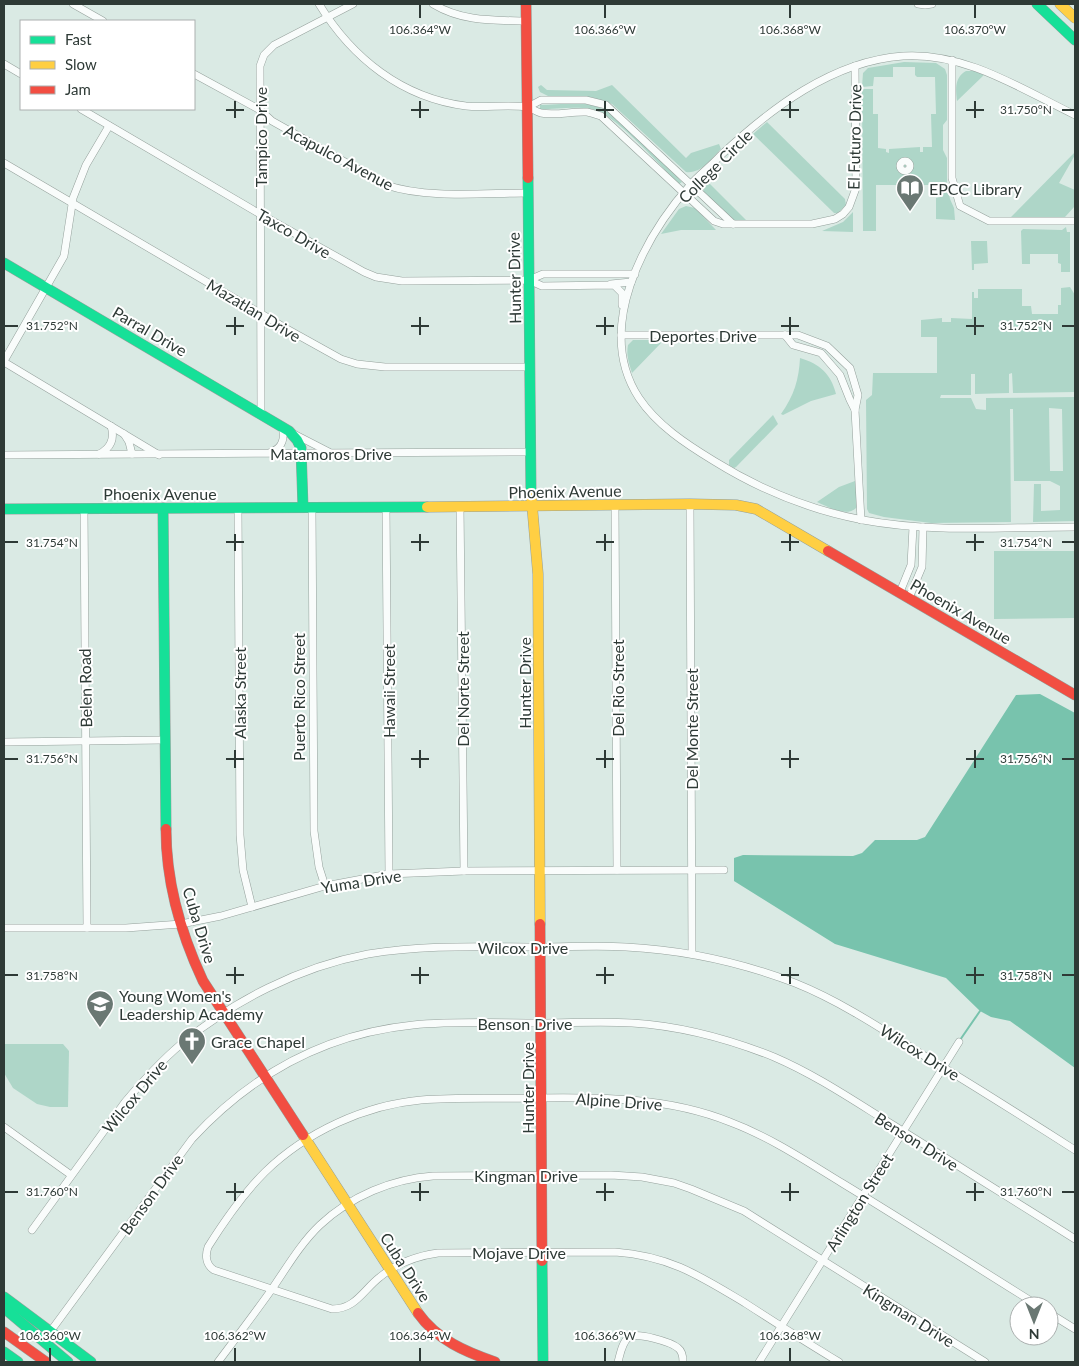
<svg xmlns="http://www.w3.org/2000/svg" width="1079" height="1366" viewBox="0 0 1079 1366" font-family="Lato,sans-serif">
<style>
.green{fill:#aed6c8;fill-rule:evenodd}
.water{fill:#78c3ad}
.lines{fill:none;stroke-linecap:round;stroke-linejoin:round}
.stream{stroke:#78c3ad;stroke-width:2}
.street-casing{stroke:#94a09b;stroke-width:8}
.fast-casing{stroke:#94a09b;stroke-width:11}
.slow-casing{stroke:#94a09b;stroke-width:11}
.jam-casing{stroke:#94a09b;stroke-width:11}
.street{stroke:#f9fcfb;stroke-width:7}
.fast{stroke:#16e098;stroke-width:10}
.slow{stroke:#ffcf43;stroke-width:10}
.jam{stroke:#f24e42;stroke-width:10}
.ticks{fill:none;stroke:#2e3a36;stroke-width:2}
.labels{text-anchor:middle;dominant-baseline:central;stroke-width:4;stroke-linejoin:round;paint-order:stroke}
.street-label{font-size:16px;fill:#2e3a36;stroke:#fff}
.poi-label{font-size:16px;fill:#2e3a36;stroke:#fff;text-anchor:start}
.ticks-label{font-size:12px;text-anchor:middle;fill:#2e3a36;stroke:#fff;stroke-width:4;stroke-linejoin:round;paint-order:stroke}
</style>
<rect width="100%" height="100%" fill="#daeae4"/>
<g class="green">
<path d="M 904,62 L 936,63 L 945,69 L 947,75 L 947,120 L 943,125 L 943,150 L 947,158 L 947,185 L 950,199 L 954,208 L 955,220 L 936,219 L 936,198 L 940,197 L 940,189 L 930,189 L 929,185 L 876,185 L 876,231 L 863,231 L 862,89 L 873,89 L 873,114 L 878,114 L 878,148 L 886,149 L 886,152 L 889,153 L 889,149 L 920,147 L 920,152 L 923,152 L 923,147 L 932,147 L 931,114 L 936,114 L 935,77 L 917,77 L 915,75 L 915,67 L 893,67 L 893,77 L 874,77 L 873,86 L 862,87 L 863,73 L 868,68 Z"/>
<path d="M 966,71 L 975,71 L 984,75 L 957,101 C 956,89 954,78 966,71 Z"/>
<path d="M 541,85 L 547,90 L 596,91 L 612,85 L 686,158 L 691,153 L 719,144 L 721,149 C 711,159 701,174 686,172 L 612,104 L 591,97 L 550,97 L 540,92 L 538,87 Z"/>
<path d="M 540,105 C 557,105 578,101 595,106 C 619,112 663,163 682,182 L 679,184 C 660,166 614,112 591,109 C 574,106 557,109 540,109 Z"/>
<path d="M 767,122 L 845,199 L 846,205 L 838,213 L 834,213 L 753,134 Z"/>
<path d="M 1075,152 L 1075,155 L 1059,183 L 1075,190 L 1075,206 L 1065,217 L 1011,217 Z"/>
<path d="M 704,178 L 746,220 L 732,220 L 704,192 L 702,186 Z"/>
<path d="M 686,206 L 695,208 L 716,230 L 681,230 L 661,234 L 679,209 Z"/>
<path d="M 853,212 L 853,232 L 822,231 L 843,222 Z"/>
<path d="M 1066,227 L 1067,232 L 1070,232 L 1070,272 L 1061,272 L 1061,264 L 1058,263 L 1058,254 L 1030,254 L 1030,264 L 1022,264 L 1021,231 L 1023,229 L 1062,230 Z"/>
<path d="M 971,241 L 987,241 L 988,263 L 974,264 L 974,270 L 972,270 Z"/>
<path d="M 1070,287 L 1075,295 L 1075,392 L 1013,393 L 1012,373 L 1009,374 L 1009,393 L 975,394 L 975,374 L 971,374 L 971,395 L 941,395 L 940,398 L 971,398 L 976,409 L 986,410 L 986,398 L 1075,397 L 1075,521 L 1033,522 L 1034,484 L 1041,484 L 1041,511 L 1060,510 L 1060,486 L 1050,481 L 1014,481 L 1013,409 L 1010,409 L 1011,522 L 931,523 L 884,517 L 869,513 L 867,509 L 866,400 L 872,395 L 873,373 L 937,373 L 937,337 L 921,337 L 921,320 L 942,318 L 942,322 L 951,322 L 951,318 L 972,319 L 972,292 L 974,292 L 974,298 L 978,298 L 978,289 L 1022,289 L 1022,306 L 1031,306 L 1032,314 L 1058,314 L 1058,305 L 1061,305 L 1061,288 ZM 1049,408 L 1062,409 L 1063,471 L 1050,471 Z"/>
<path d="M 633,340 L 658,340 L 661,343 L 632,373 C 629,363 626,355 628,345 Z"/>
<path d="M 800,358 C 820,364 831,374 836,394 L 811,401 L 783,415 L 781,414 C 794,396 799,379 800,358 Z"/>
<path d="M 773,415 L 778,424 L 736,467 L 734,468 L 729,465 L 729,460 Z"/>
<path d="M 855,481 L 857,482 L 858,506 C 848,519 829,507 817,502 L 839,487 Z"/>
<path d="M 994,551 L 1075,551 L 1075,618 L 994,619 Z"/>
<path d="M 4,1044 L 63,1044 L 69,1051 L 68,1107 L 50,1107 L 37,1104 L 13,1088 L 4,1073 Z"/>
</g>
<path class="water" d="M 1040,694 L 1075,713 L 1075,1068 L 1010,1021 L 991,1017 L 980,1011 L 946,978 L 835,944 L 734,881 L 734,858 L 743,855 L 853,856 L 862,853 L 875,840 L 917,840 L 925,837 L 1016,695 Z"/>
<g class="lines">
<path class="stream" d="M 960,1040 L 980,1011"/>
<g class="street-casing">
<g id="street">
<path d="M 73,4 L 103,21"/>
<path d="M 319,4 C 352,58 402,98 466,106 C 486,108 508,104 527,107 C 532,108 536,112 541,113 C 556,116 572,111 587,112 C 592,113 597,115 601,116 L 714,221 L 723,224 L 812,224 L 835,219 L 843,214 L 849,207 L 856,188 L 855,66"/>
<path d="M 433,4 C 463,22 493,20 527,21"/>
<path d="M 918,4 L 925,5 L 932,4"/>
<path d="M 952,60 L 952,178 L 960,206 L 989,221 L 1075,221"/>
<path d="M 4,64 L 21,74"/>
<path d="M 194,74 L 260,110 L 272,121 L 386,185 C 427,199 484,193 528,193"/>
<path d="M 528,107 L 541,100 L 586,100 L 606,105 L 733,224"/>
<path d="M 81,109 L 260,214 L 364,272 L 376,277 L 402,281 L 529,280 L 542,286 L 614,285 L 622,293 L 622,305"/>
<path d="M 1075,115 C 1021,89 966,52 903,56 C 832,61 770,109 720,156 C 711,166 700,174 691,184 C 643,238 594,329 639,398 C 657,425 686,444 714,461 C 759,489 810,510 863,520 C 932,533 1005,527 1075,527"/>
<circle cx="905" cy="166" r="5"/>
<path d="M 4,163 L 287,329 L 341,359 L 357,364 L 385,367 L 530,367"/>
<path d="M 529,280 L 543,274 L 635,274"/>
<path d="M 611,284 L 631,282"/>
<path d="M 621,335 L 798,335 L 827,346 L 850,368 L 858,395 L 855,410 L 861,520"/>
<path d="M 785,335 L 793,345 L 821,353 L 840,375 L 850,400 L 855,410"/>
<path d="M 4,361 L 64,256 L 73,198 L 86,165 L 109,126"/>
<path d="M 4,362 L 159,455"/>
<path d="M 261,413 L 260,66 L 264,55 L 274,45 L 353,4"/>
<path d="M 292,433 L 329,452"/>
<path d="M 124,434 L 129,442 L 132,454"/>
<path d="M 271,452 C 283,448 285,437 282,426"/>
<path d="M 99,454 C 111,448 115,439 111,426"/>
<path d="M 4,455 C 179,454 355,452 530,452"/>
<path d="M 690,504 L 692,954"/>
<path d="M 615,505 L 617,870"/>
<path d="M 460,506 L 464,871"/>
<path d="M 386,507 L 389,874"/>
<path d="M 84,508 L 87,928"/>
<path d="M 238,508 L 240,835 L 243,870 L 252,907"/>
<path d="M 312,508 L 314,831 L 319,867 L 325,886"/>
<path d="M 900,592 L 911,565 L 913,527"/>
<path d="M 909,598 L 922,567 L 923,527"/>
<path d="M 4,742 L 164,740"/>
<path d="M 4,928 L 126,928 L 181,924 L 221,916 L 325,886 L 389,874 L 464,871 L 724,870"/>
<path d="M 4,1127 L 71,1175"/>
<path d="M 32,1230 L 125,1102 C 142,1082 160,1062 180,1045 C 233,1001 299,967 368,954 C 425,944 484,947 541,947 C 569,947 598,945 626,947 C 684,950 740,962 795,983 C 840,1001 882,1029 923,1055 C 974,1086 1025,1118 1075,1150"/>
<path d="M 1049,1313 L 1075,1329"/>
<path d="M 50,1332 L 192,1139 C 252,1074 324,1034 413,1025 C 455,1021 498,1023 540,1023 C 571,1023 602,1021 632,1023 C 681,1026 729,1039 774,1057 C 816,1075 854,1101 893,1125 C 954,1163 1014,1201 1075,1239"/>
<path d="M 218,1362 C 236,1338 255,1313 272,1289 C 287,1267 301,1243 320,1225 C 351,1196 392,1179 433,1176 L 611,1175 L 642,1177 L 674,1183 L 691,1189 L 744,1211 L 985,1362"/>
<path d="M 618,1362 C 620,1355 622,1342 629,1337 C 637,1332 671,1342 678,1348 C 682,1351 683,1357 683,1362"/>
<path d="M 759,1362 L 959,1042"/>
<path d="M 839,1362 C 807,1343 776,1323 745,1303 C 700,1276 670,1256 615,1252 L 438,1253 C 416,1256 397,1263 380,1277 C 363,1290 356,1309 332,1309 L 214,1270 C 206,1265 205,1256 208,1247 C 225,1220 243,1194 265,1172 C 306,1132 365,1105 421,1100 C 459,1097 497,1099 535,1098 C 601,1097 668,1097 730,1122 C 770,1137 806,1161 842,1183 C 908,1223 973,1265 1039,1306"/>
</g>
</g>
<g class="fast-casing">
<g id="fast">
<path d="M 1037,4 L 1075,40"/>
<path d="M 528,178 L 531,493"/>
<path d="M 4,263 L 289,431 L 297,440 L 301,448 L 303,507"/>
<path d="M 163,508 L 166,829"/>
<path d="M 4,509 L 427,507"/>
<path d="M 542,1261 L 543,1362"/>
<path d="M 4,1297 L 91,1362"/>
<path d="M 4,1308 L 68,1362"/>
<path d="M 4,1352 L 18,1362"/>
</g>
</g>
<g class="slow-casing">
<g id="slow">
<path d="M 1060,4 L 1075,18"/>
<path d="M 531,493 L 538,574 L 540,924"/>
<path d="M 427,507 L 690,504 L 736,505 L 756,509 L 828,551"/>
<path d="M 303,1135 L 418,1313"/>
</g>
</g>
<g class="jam-casing">
<g id="jam">
<path d="M 526,4 L 528,178"/>
<path d="M 828,551 L 1075,695"/>
<path d="M 166,829 C 166,881 181,934 203,981 L 303,1135"/>
<path d="M 540,924 L 542,1261"/>
<path d="M 418,1313 C 437,1340 466,1352 495,1362"/>
<path d="M 4,1332 L 46,1362"/>
</g>
</g>
<use href="#street" class="street"/>
<use href="#fast" class="fast"/>
<use href="#slow" class="slow"/>
<use href="#jam" class="jam"/>
</g>
<path class="ticks" d="M 420,5 L 420,18M 605,5 L 605,18M 790,5 L 790,18M 975,5 L 975,18M 235,101 L 235,118M 420,101 L 420,118M 605,101 L 605,118M 790,101 L 790,118M 975,101 L 975,118M 226,110 L 244,110M 411,110 L 429,110M 596,110 L 614,110M 781,110 L 799,110M 966,110 L 984,110M 1062,110 L 1074,110M 235,317 L 235,335M 420,317 L 420,335M 605,317 L 605,335M 790,317 L 790,335M 975,317 L 975,335M 5,326 L 18,326M 226,326 L 244,326M 411,326 L 429,326M 596,326 L 614,326M 781,326 L 799,326M 966,326 L 984,326M 1062,326 L 1074,326M 235,534 L 235,551M 420,534 L 420,551M 605,534 L 605,551M 790,534 L 790,551M 975,534 L 975,551M 5,542 L 18,542M 226,542 L 244,542M 411,542 L 429,542M 596,542 L 614,542M 781,542 L 799,542M 966,542 L 984,542M 1062,542 L 1074,542M 235,750 L 235,768M 420,750 L 420,768M 605,750 L 605,768M 790,750 L 790,768M 975,750 L 975,768M 5,759 L 18,759M 226,759 L 244,759M 411,759 L 429,759M 596,759 L 614,759M 781,759 L 799,759M 966,759 L 984,759M 1062,759 L 1074,759M 235,967 L 235,984M 420,967 L 420,984M 605,967 L 605,984M 790,967 L 790,984M 975,967 L 975,984M 5,975 L 18,975M 226,975 L 244,975M 411,975 L 429,975M 596,975 L 614,975M 781,975 L 799,975M 966,975 L 984,975M 1062,975 L 1074,975M 235,1183 L 235,1201M 420,1183 L 420,1201M 605,1183 L 605,1201M 790,1183 L 790,1201M 975,1183 L 975,1201M 5,1192 L 18,1192M 226,1192 L 244,1192M 411,1192 L 429,1192M 596,1192 L 614,1192M 781,1192 L 799,1192M 966,1192 L 984,1192M 1062,1192 L 1074,1192M 50,1348 L 50,1361M 235,1348 L 235,1361M 420,1348 L 420,1361M 605,1348 L 605,1361M 790,1348 L 790,1361"/>
<defs>
<g id="library-pin" transform="scale(1.4375)"><path d="M0 17L-7.5 6A9.5 9.5 0 1 1 7.5 6Z" fill="#6a7873" stroke="#fff"/><path d="M-6-4Q-3-5.5-.7-3.5V5Q-3 3-6 4ZM6-4Q3-5.5 .7-3.5V5Q3 3 6 4Z" fill="#fff"/></g>
<g id="school-pin" transform="scale(1.4375)"><path d="M0 17L-7.5 6A9.5 9.5 0 1 1 7.5 6Z" fill="#6a7873" stroke="#fff"/><path d="M0-5L7-2L0 1L-7-2ZM-4 1L0 2.5L4 1V4Q0 6-4 4Z" fill="#fff"/></g>
<g id="church-pin" transform="scale(1.4375)"><path d="M0 17L-7.5 6A9.5 9.5 0 1 1 7.5 6Z" fill="#6a7873" stroke="#fff"/><path d="M-1.2-6h2.4v3.5h3.3v2.4h-3.3V6h-2.4V-.1h-3.3v-2.4h3.3Z" fill="#fff"/></g>
</defs>
<g fill-rule="evenodd">
<use href="#library-pin" x="910" y="188"/>
<use href="#school-pin" x="100" y="1004"/>
<use href="#church-pin" x="192" y="1041"/>
</g>
<g class="labels">
<g class="street-label">
<text transform="translate(260 137) rotate(-90)">Tampico Drive</text>
<text transform="translate(854 137) rotate(-89)">El Futuro Drive</text>
<text transform="translate(339 157) rotate(28)">Acapulco Avenue</text>
<text transform="translate(715 166) rotate(-45)">College Circle</text>
<text transform="translate(294 233) rotate(30)">Taxco Drive</text>
<text transform="translate(514 278) rotate(-91)">Hunter Drive</text>
<text transform="translate(254 310) rotate(31)">Mazatlan Drive</text>
<text transform="translate(150 331) rotate(30)">Parral Drive</text>
<text x="703" y="335">Deportes Drive</text>
<text x="331" y="453">Matamoros Drive</text>
<text transform="translate(565 491) rotate(-1)">Phoenix Avenue</text>
<text x="160" y="493">Phoenix Avenue</text>
<text transform="translate(961 611) rotate(30)">Phoenix Avenue</text>
<text transform="translate(524 683) rotate(-90)">Hunter Drive</text>
<text transform="translate(85 688) rotate(-91)">Belen Road</text>
<text transform="translate(617 688) rotate(-90)">Del Rio Street</text>
<text transform="translate(462 689) rotate(-90)">Del Norte Street</text>
<text transform="translate(388 691) rotate(-90)">Hawaii Street</text>
<text transform="translate(239 693) rotate(-90)">Alaska Street</text>
<text transform="translate(298 697) rotate(-90)">Puerto Rico Street</text>
<text transform="translate(691 729) rotate(-90)">Del Monte Street</text>
<text transform="translate(361 881) rotate(-9)">Yuma Drive</text>
<text transform="translate(200 925) rotate(73)">Cuba Drive</text>
<text x="523" y="947">Wilcox Drive</text>
<text x="525" y="1023">Benson Drive</text>
<text transform="translate(920 1052) rotate(32)">Wilcox Drive</text>
<text transform="translate(527 1088) rotate(-90)">Hunter Drive</text>
<text transform="translate(134 1096) rotate(-50)">Wilcox Drive</text>
<text transform="translate(619 1101) rotate(4)">Alpine Drive</text>
<text transform="translate(917 1141) rotate(32)">Benson Drive</text>
<text x="526" y="1175">Kingman Drive</text>
<text transform="translate(151 1194) rotate(-54)">Benson Drive</text>
<text transform="translate(859 1202) rotate(-58)">Arlington Street</text>
<text x="519" y="1252">Mojave Drive</text>
<text transform="translate(406 1267) rotate(57)">Cuba Drive</text>
<text transform="translate(909 1315) rotate(32)">Kingman Drive</text>
</g>
<g class="poi-label">
<text x="929" y="188">EPCC Library</text>
<text x="119" y="995">Young Women's<tspan x="119" dy="18">Leadership Academy</tspan></text>
<text x="211" y="1041">Grace Chapel</text>
</g>
</g>
<g class="ticks-label">
<text x="420" y="34">106.364°W</text>
<text x="605" y="34">106.366°W</text>
<text x="790" y="34">106.368°W</text>
<text x="975" y="34">106.370°W</text>
<text x="1026" y="114">31.750°N</text>
<text x="1026" y="330">31.752°N</text>
<text x="52" y="330">31.752°N</text>
<text x="1026" y="547">31.754°N</text>
<text x="52" y="547">31.754°N</text>
<text x="1026" y="763">31.756°N</text>
<text x="52" y="763">31.756°N</text>
<text x="1026" y="980">31.758°N</text>
<text x="52" y="980">31.758°N</text>
<text x="1026" y="1196">31.760°N</text>
<text x="52" y="1196">31.760°N</text>
<text x="50" y="1340">106.360°W</text>
<text x="235" y="1340">106.362°W</text>
<text x="420" y="1340">106.364°W</text>
<text x="605" y="1340">106.366°W</text>
<text x="790" y="1340">106.368°W</text>
</g>
<rect width="1079" height="1366" fill="none" stroke="#2e3a36" stroke-width="10"/>
<rect x="20" y="20" width="175" height="90" fill="#ffffff" stroke="#abb0af"/>
<rect x="30" y="36" width="25" height="8" fill="#16e098" stroke="#abb0af"/>
<text x="65" y="45" font-size="15" fill="#2e3a36">Fast</text>
<rect x="30" y="61" width="25" height="8" fill="#ffcf43" stroke="#abb0af"/>
<text x="65" y="70" font-size="15" fill="#2e3a36">Slow</text>
<rect x="30" y="86" width="25" height="8" fill="#f24e42" stroke="#abb0af"/>
<text x="65" y="95" font-size="15" fill="#2e3a36">Jam</text>
<g transform="translate(1034 1321) rotate(180)"><circle r="24" fill="#ffffff" stroke="#abb0af"/>
<path d="M0-4L9 19L0 12L-9 19Z" fill="#6a7873"/>
<text y="-8" font-size="14" font-weight="bold" text-anchor="middle" fill="#2e3a36">N</text>
</g>
</svg>
